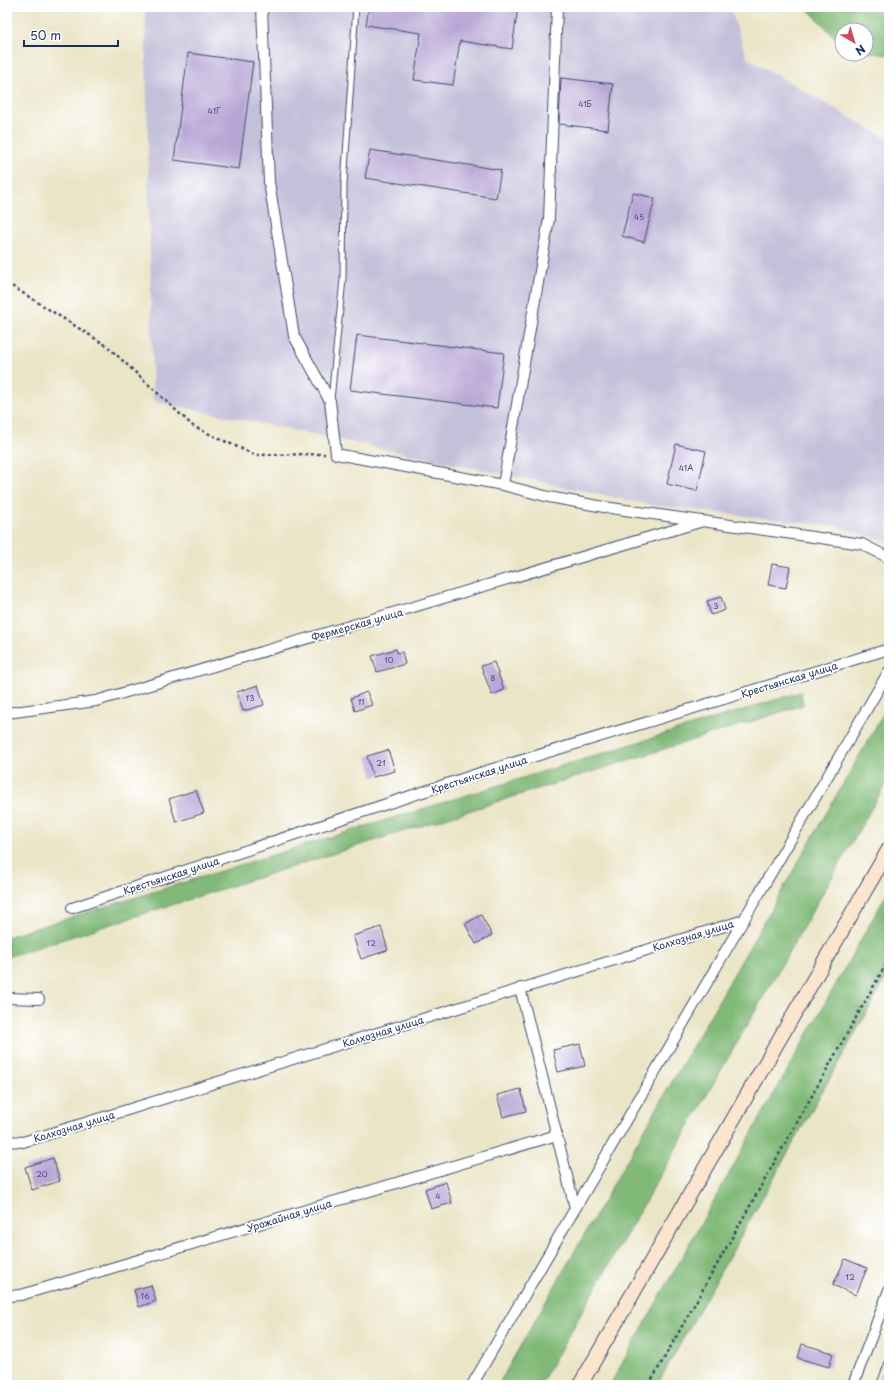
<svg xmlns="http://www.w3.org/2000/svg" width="896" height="1392" viewBox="0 0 896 1392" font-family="'Playpen Sans',sans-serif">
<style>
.industrial{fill:#c5c0da}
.forest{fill:#81ba78;stroke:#4e746b}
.building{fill:#b8a5d5}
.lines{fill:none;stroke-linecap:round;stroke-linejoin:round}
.lane-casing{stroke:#3a4a6e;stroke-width:7}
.street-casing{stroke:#3a4a6e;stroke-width:12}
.secondary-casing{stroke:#3a4a6e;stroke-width:16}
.path{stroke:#3a4a6e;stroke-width:2.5;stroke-dasharray:3 3;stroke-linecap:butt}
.lane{stroke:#fff;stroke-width:5}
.street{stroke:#fff;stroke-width:10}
.secondary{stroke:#fce5cf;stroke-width:14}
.labels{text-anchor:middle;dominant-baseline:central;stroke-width:3.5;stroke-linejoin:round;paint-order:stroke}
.number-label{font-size:8px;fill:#424c7c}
.street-label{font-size:10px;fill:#1b2f5e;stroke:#fff}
</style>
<rect width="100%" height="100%" fill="#fff"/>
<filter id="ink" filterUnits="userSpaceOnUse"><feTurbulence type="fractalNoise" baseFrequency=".025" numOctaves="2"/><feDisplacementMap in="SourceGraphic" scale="8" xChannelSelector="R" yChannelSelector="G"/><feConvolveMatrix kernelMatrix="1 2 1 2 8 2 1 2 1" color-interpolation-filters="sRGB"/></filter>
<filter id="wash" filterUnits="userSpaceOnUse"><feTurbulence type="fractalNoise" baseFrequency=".012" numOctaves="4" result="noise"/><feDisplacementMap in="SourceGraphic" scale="16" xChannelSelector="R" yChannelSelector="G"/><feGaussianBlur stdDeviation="0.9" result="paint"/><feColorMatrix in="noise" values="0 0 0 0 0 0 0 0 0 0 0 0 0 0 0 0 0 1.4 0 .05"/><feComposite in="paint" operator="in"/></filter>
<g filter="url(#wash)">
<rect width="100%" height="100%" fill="#ebe5c7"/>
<path class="industrial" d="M 145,7 L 730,7 L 747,58 L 889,140 L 889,542 L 838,527 L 646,504 L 153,401 Z"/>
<g class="forest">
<path d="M 806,7 L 889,7 L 889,55 L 866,52 L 866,30 L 842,30 L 842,45 Z"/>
<path d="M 801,692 L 803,705 L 7,957 L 7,937 Z"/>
<path d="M 889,704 L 889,778 L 540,1385 L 498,1385 Z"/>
<path d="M 889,890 L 889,973 L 657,1385 L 610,1385 Z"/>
</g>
<g id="blocks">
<g class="building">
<path d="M 369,7 L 518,7 L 512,49 L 460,41 L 453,85 L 414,80 L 421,33 L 366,25 Z"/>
<path d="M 188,53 L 253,62 L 239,169 L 174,160 Z"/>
<path d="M 561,78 L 613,84 L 608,130 L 559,124 Z"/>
<path d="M 370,150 L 501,170 L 496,198 L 365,178 Z"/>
<path d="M 633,193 L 655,198 L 644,242 L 622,236 Z"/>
<path d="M 357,335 L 504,353 L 497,408 L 350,390 Z"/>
<path d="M 676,444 L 706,451 L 697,491 L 667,484 Z"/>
<path d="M 772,564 L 790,567 L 786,588 L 768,585 Z"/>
<path d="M 721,597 L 725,610 L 711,615 L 707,601 Z"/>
<path d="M 396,649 L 397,653 L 402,652 L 405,664 L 377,672 L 372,656 Z"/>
<path d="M 494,662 L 504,690 L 492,695 L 481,666 Z"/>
<path d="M 258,685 L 264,705 L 243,711 L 237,692 Z"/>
<path d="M 367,692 L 372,705 L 355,711 L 351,698 Z"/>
<path d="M 388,750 L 395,771 L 373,777 L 367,756 Z"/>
<path d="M 196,790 L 204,813 L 176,822 L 169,799 Z"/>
<path d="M 481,915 L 492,935 L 476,944 L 465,924 Z"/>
<path d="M 381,927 L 388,950 L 361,959 L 353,936 Z"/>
<path d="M 580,1044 L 585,1066 L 558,1072 L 553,1050 Z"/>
<path d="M 521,1089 L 526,1111 L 503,1117 L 497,1095 Z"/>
<path d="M 53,1158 L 60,1181 L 32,1190 L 25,1167 Z"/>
<path d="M 446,1182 L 452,1203 L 431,1209 L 425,1189 Z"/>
<path d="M 845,1259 L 867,1268 L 856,1295 L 833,1285 Z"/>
<path d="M 151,1285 L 156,1301 L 139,1307 L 134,1290 Z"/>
<path d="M 802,1344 L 833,1353 L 829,1367 L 798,1358 Z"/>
<path d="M 888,1354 L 889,1385 L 876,1385 Z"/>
</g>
</g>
</g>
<g filter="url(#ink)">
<use href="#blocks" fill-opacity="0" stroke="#3a4a6e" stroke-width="1"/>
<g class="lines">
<g class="lane-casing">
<path id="lane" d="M 331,400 L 343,279 L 344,184 L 356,7"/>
</g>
<g class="street-casing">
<g id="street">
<path d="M 262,7 L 269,182 L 294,336 L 330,401 L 336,454 L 503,485"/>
<path d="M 557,7 L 549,219 L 503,485 L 549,497 L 604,507 L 862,544 L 889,558"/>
<path d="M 7,713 L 96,701 L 700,522"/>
<path d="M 72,908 L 486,771 L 889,649"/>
<path d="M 520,988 L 575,1208"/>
<path d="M 7,998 L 39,999"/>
<path d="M 7,1141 L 23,1142 L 744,920"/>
<path d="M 7,1296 L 21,1295 L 557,1135"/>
<path d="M 472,1385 L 889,671"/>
<path d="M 853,1385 L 889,1290"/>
</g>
</g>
<g class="secondary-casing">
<path id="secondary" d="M 580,1385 L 889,849"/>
</g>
<g class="path">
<path d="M 7,283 L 107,346 L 194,427 L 255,455 L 325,454"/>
<path d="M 649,1385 L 889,959"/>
</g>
<use href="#lane" class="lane"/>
<use href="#street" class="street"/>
<use href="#secondary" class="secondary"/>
</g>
</g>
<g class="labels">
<g class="number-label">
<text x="585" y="104">41Б</text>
<text x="214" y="111">41Г</text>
<text x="639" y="217">45</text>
<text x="686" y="468">41А</text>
<text x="716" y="606">3</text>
<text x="389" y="660">10</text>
<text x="493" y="678">8</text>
<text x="250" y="698">13</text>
<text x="361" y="702">11</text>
<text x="381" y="763">21</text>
<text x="371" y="943">12</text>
<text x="42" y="1174">20</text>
<text x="438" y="1196">4</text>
<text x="850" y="1277">12</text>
<text x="145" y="1296">16</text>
</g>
<g class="street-label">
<text transform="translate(357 624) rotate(-16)">Фермерская улица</text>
<text transform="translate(789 679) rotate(-17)">Крестьянская улица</text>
<text transform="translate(479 774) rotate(-18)">Крестьянская улица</text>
<text transform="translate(171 875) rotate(-18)">Крестьянская улица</text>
<text transform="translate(693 935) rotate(-17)">Колхозная улица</text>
<text transform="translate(383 1031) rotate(-17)">Колхозная улица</text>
<text transform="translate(74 1126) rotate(-17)">Колхозная улица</text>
<text transform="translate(289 1215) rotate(-17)">Урожайная улица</text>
</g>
</g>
<rect width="896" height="1392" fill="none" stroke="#fff" stroke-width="24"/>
<g transform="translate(854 42) rotate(142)"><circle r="19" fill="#ffffff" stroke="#a4acbf"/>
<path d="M0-3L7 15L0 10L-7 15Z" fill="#d1495b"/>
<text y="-6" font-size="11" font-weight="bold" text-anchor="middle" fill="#1b2f5e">N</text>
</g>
<path d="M24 40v6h94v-6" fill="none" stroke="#1b2f5e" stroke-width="2"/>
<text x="30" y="40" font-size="12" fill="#1b2f5e" stroke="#ffffff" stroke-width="3" paint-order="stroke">50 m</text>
</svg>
